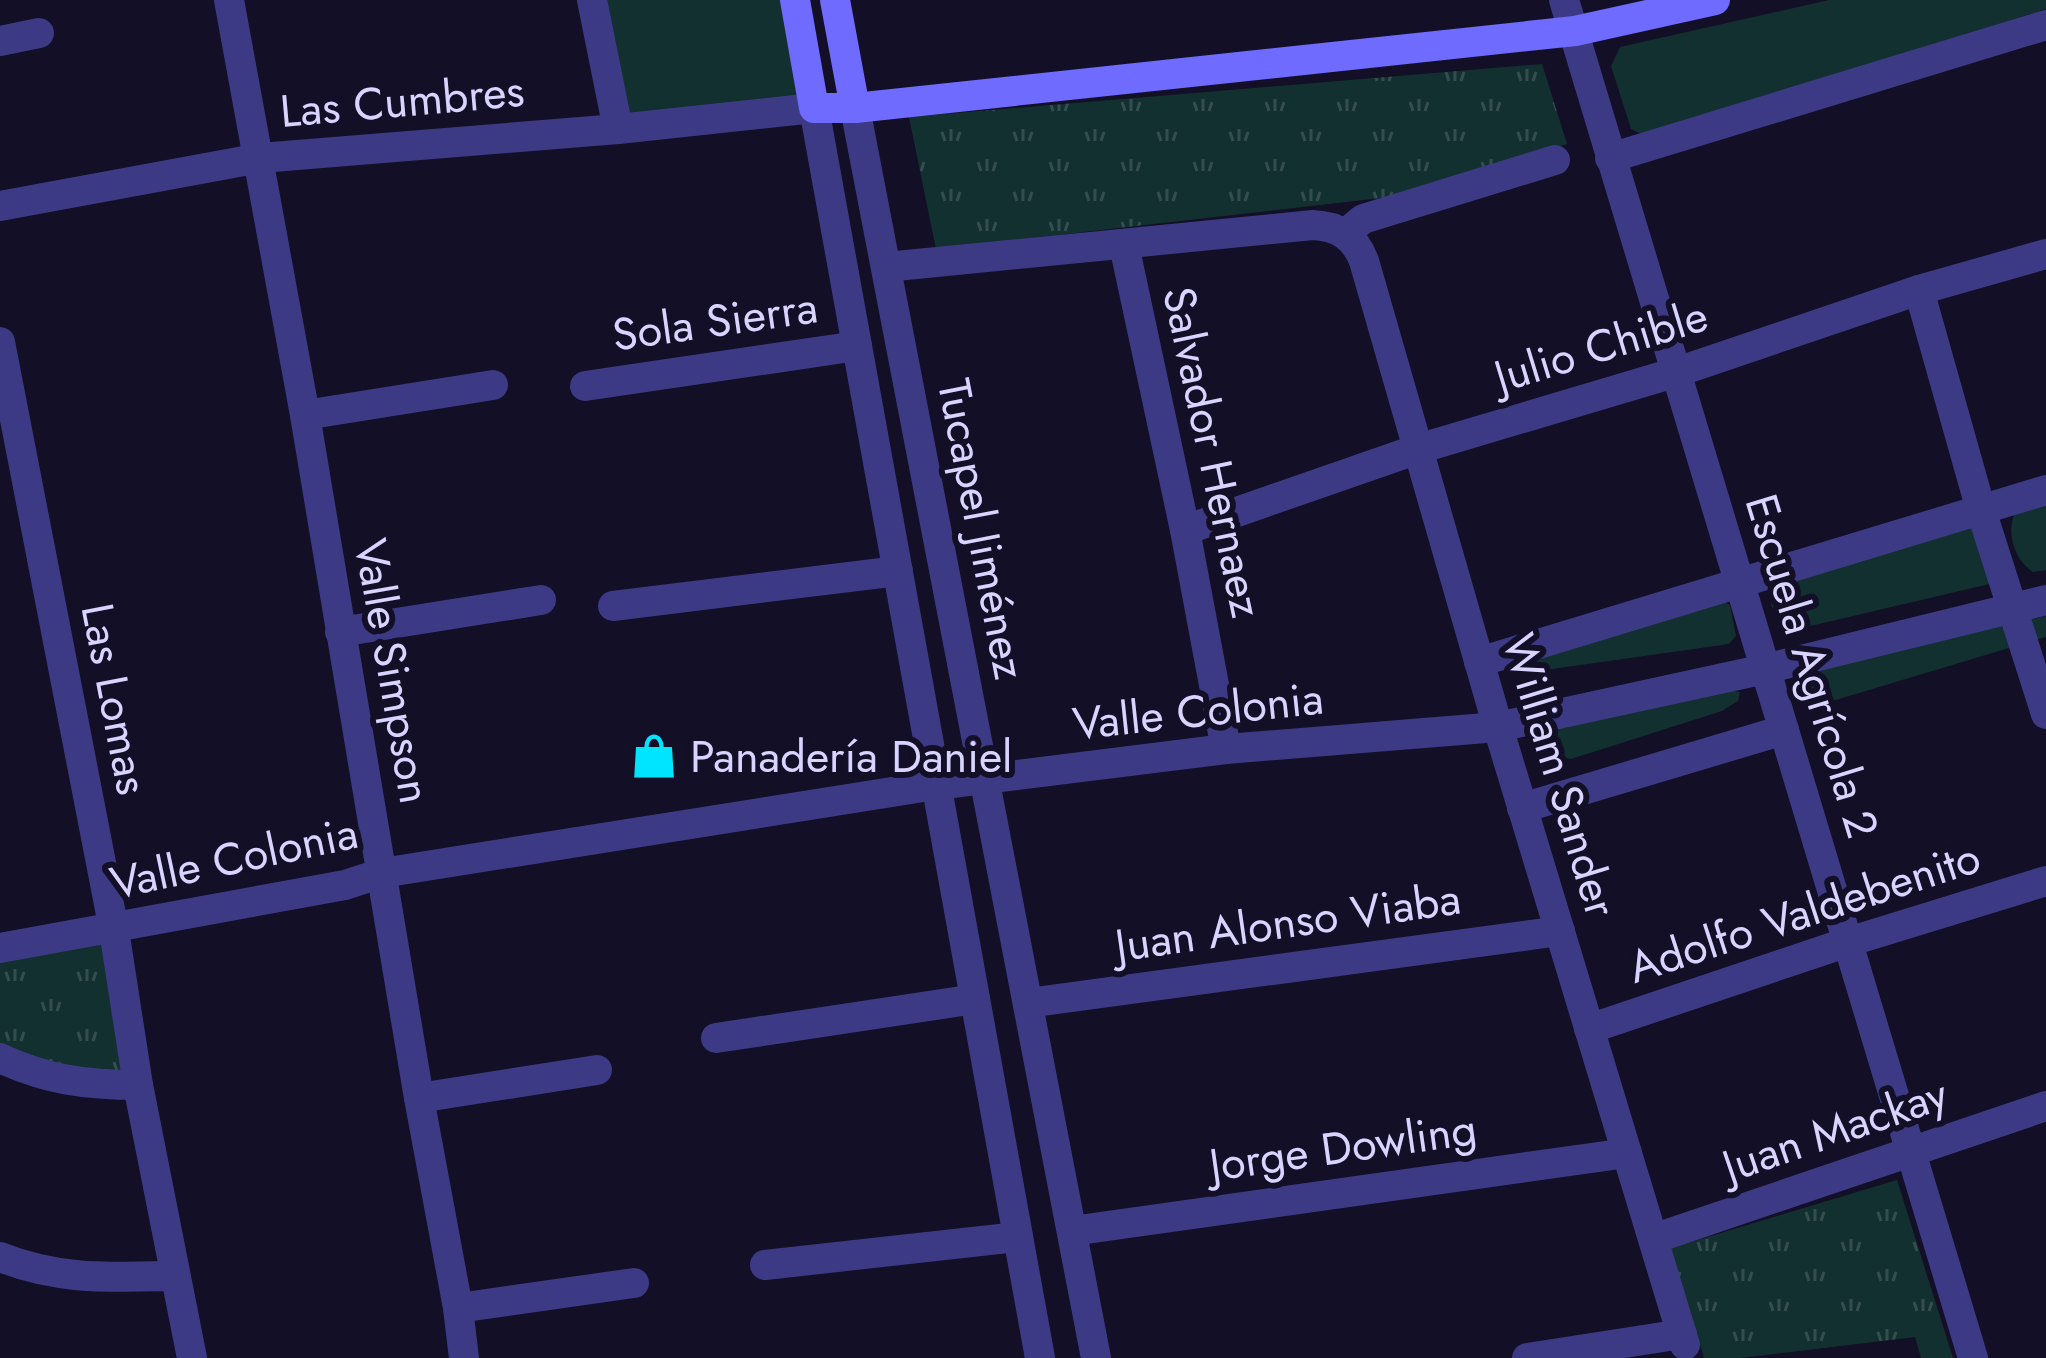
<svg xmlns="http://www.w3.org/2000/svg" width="2046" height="1358" viewBox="0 0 2046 1358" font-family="Jost,sans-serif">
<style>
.grass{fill:#12302f}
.park{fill:url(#park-tufts)}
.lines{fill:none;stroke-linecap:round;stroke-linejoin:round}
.street{stroke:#3d3a85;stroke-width:30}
.secondary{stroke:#6f6bff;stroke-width:30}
.labels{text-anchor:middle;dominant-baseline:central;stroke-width:12;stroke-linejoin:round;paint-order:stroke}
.street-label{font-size:45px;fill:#d9d4ff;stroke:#130f26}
.poi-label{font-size:45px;fill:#d9d4ff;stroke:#130f26;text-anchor:start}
</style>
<defs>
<pattern id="park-tufts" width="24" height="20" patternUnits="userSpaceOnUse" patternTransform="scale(3)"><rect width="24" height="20" fill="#12302f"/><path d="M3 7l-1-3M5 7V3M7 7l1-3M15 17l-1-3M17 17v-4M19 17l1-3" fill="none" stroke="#344d4e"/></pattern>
</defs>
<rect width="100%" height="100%" fill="#130f26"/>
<g class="grass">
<path d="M 605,0 L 783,0 L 801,97 L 623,119 Z"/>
<path d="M 1829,0 L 2046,0 L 2046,9 L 1643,135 L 1631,129 L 1611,66 L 1620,47 Z"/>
<path d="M 2046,498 L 2046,570 L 2033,572 C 2014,560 2005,531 2016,511 Z"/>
<path d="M 1973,519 L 1998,582 L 1802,628 C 1779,629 1766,607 1771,586 Z"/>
<path d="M 1723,601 L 1730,605 L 1736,636 L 1729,644 L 1524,673 L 1520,670 L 1524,663 Z"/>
<path d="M 2046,616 L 2046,637 L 1809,708 L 1805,682 L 1821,667 Z"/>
<path d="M 1722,689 L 1740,692 L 1738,701 L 1722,711 L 1571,759 L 1549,754 L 1541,726 Z"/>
</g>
<g class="park">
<path d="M 1542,64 L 1567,144 L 1398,196 L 936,249 L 909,117 Z"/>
<path d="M 112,934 L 135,1083 L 0,1055 L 0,952 Z"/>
<path d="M 1897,1180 L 1953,1358 L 1921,1358 L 1915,1337 L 1740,1358 L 1704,1358 L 1671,1248 Z"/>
</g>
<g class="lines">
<g class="street">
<path d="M 229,0 L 305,415 L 419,1098 L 458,1308 L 464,1358"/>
<path d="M 592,0 L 618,129"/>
<path d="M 1564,0 L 1973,1358"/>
<path d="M 0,41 L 39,33"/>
<path d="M 855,108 L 1096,1358"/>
<path d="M 1610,158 L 2046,25"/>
<path d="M 0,206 L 260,158 L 618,129 L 814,108 L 1040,1358"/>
<path d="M 1345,234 L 1363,219 L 1555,160"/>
<path d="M 1124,245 L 1185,530 L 1226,749"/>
<path d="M 886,267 L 1313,225 C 1338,226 1355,237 1364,261 L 1498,727 L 1685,1345"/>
<path d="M 1919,290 L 1981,510 L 2046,714"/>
<path d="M 0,342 L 114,930 L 138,1085 L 192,1358"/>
<path d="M 585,386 L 857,346"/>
<path d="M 305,415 L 493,385"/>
<path d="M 1185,530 L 1418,449 L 1677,372 L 1919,290 L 2046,254"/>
<path d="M 613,606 L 898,571"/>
<path d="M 340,632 L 541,600"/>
<path d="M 1479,662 L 2046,490"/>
<path d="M 1522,808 L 1784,730"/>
<path d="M 0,948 L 345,885 L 382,873 L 936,785 L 1226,749 L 1498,727 L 1765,669 L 2046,600"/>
<path d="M 1028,1003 L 1560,931"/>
<path d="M 1589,1029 L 1848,942 L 2046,881"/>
<path d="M 716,1038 L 975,999"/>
<path d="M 0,1058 C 47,1080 87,1085 138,1085"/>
<path d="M 419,1098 L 597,1070"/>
<path d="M 1072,1231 L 1627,1153"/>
<path d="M 1653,1239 L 2046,1106"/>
<path d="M 0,1257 C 60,1281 112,1277 175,1276"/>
<path d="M 765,1265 L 1018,1237"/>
<path d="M 458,1308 L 634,1283"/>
<path d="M 1527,1358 L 1682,1334"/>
</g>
<g class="secondary">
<path d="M 795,0 L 814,108 L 855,108 L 1575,31 L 1715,0"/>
<path d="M 835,0 L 855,108"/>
</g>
</g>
<defs>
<g id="shop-bare" transform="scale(3.6)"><path d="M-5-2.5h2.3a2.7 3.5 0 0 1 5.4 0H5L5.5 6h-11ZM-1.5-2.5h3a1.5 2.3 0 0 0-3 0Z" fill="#00e5ff" stroke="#130f26" stroke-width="2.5" paint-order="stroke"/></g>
</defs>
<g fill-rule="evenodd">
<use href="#shop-bare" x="654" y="756"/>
</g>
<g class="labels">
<g class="street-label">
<text transform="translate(402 101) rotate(-5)">Las Cumbres</text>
<text transform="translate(715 321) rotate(-8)">Sola Sierra</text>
<text transform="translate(1601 346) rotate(-17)">Julio Chible</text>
<text transform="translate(1213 452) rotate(78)">Salvador Hernaez</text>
<text transform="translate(982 529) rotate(79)">Tucapel Jiménez</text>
<text transform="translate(1812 666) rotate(73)">Escuela Agrícola 2</text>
<text transform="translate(393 671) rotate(80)">Valle Simpson</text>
<text transform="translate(115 699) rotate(79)">Las Lomas</text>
<text transform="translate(1198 711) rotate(-6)">Valle Colonia</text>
<text transform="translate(1560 775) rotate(73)">William Sander</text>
<text transform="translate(234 858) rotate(-12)">Valle Colonia</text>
<text transform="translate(1804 912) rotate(-18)">Adolfo Valdebenito</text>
<text transform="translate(1288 922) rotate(-8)">Juan Alonso Viaba</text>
<text transform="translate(1835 1130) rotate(-19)">Juan Mackay</text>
<text transform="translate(1343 1147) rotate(-8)">Jorge Dowling</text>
</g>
<g class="poi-label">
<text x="690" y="756">Panadería Daniel</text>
</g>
</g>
</svg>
